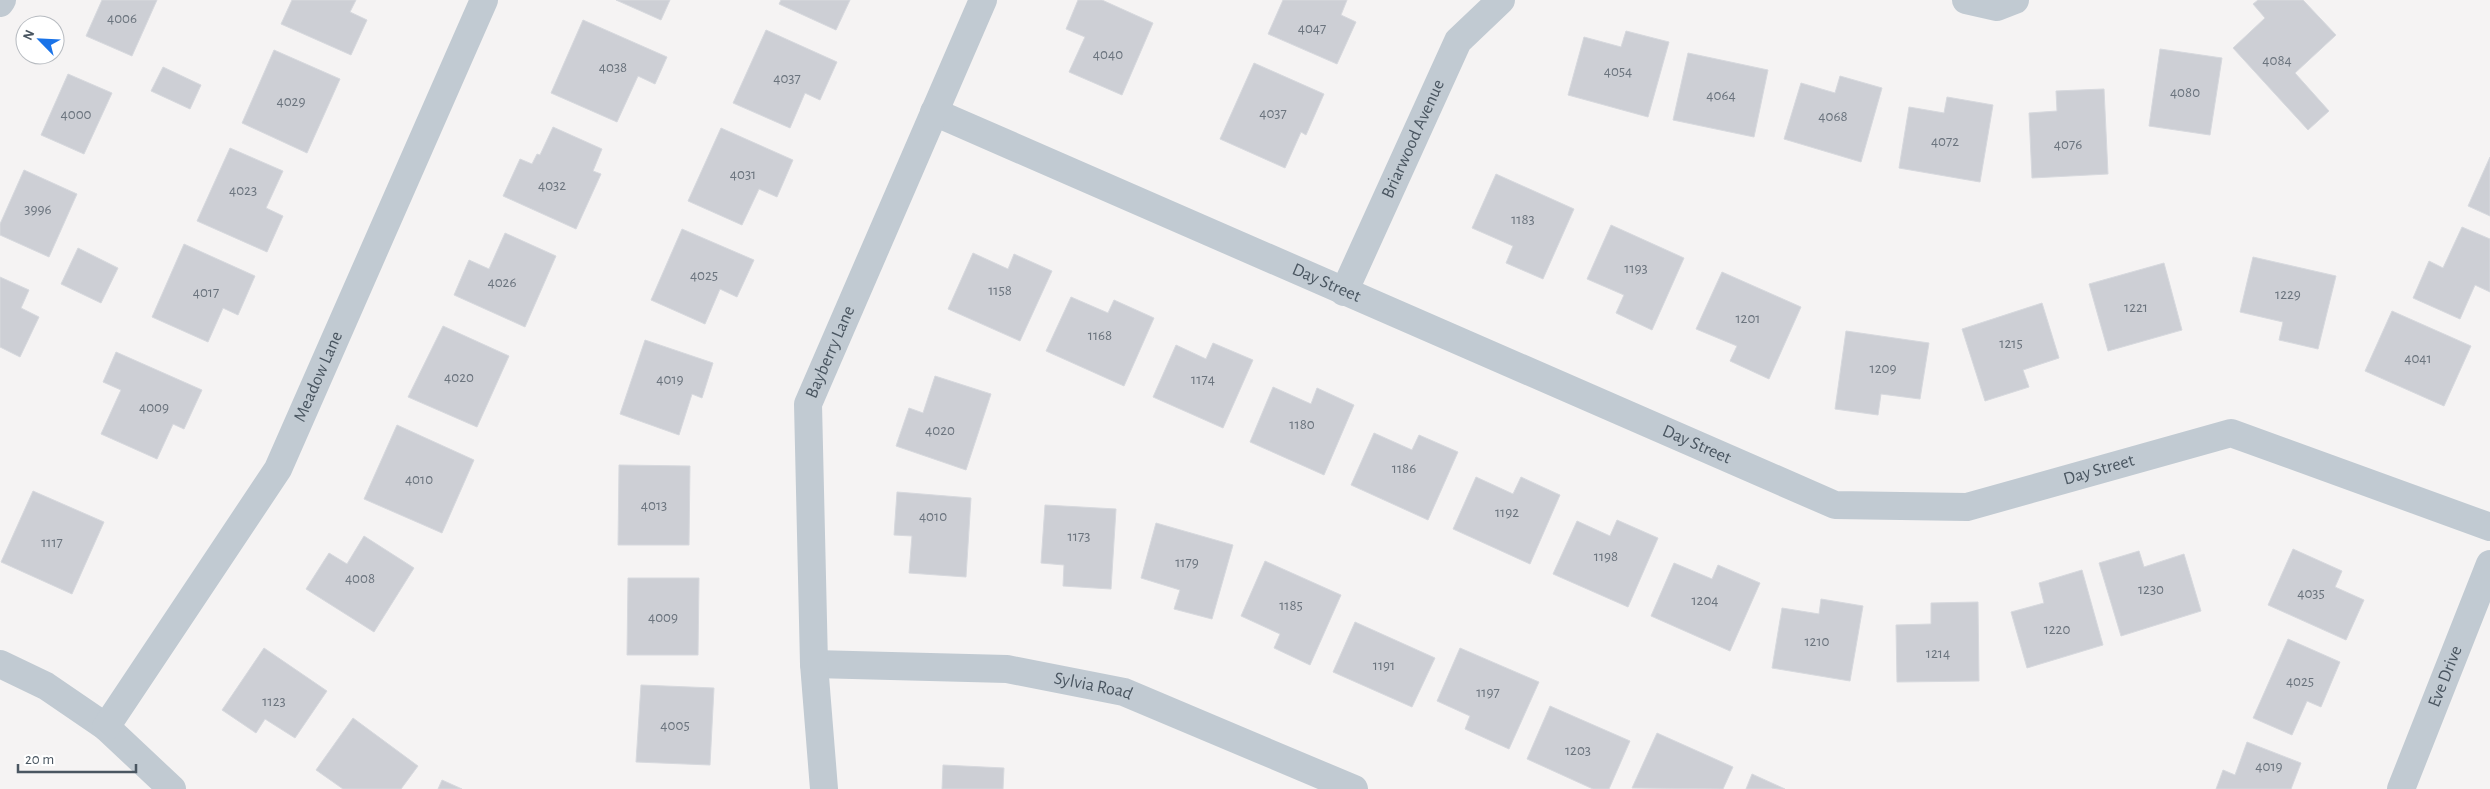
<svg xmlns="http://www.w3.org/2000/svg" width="2490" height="789" viewBox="0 0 2490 789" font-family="'Alegreya Sans',sans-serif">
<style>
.building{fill:#cdcfd5;stroke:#d7d9de}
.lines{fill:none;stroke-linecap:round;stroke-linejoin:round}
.minor{stroke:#c1cad2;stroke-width:28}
.labels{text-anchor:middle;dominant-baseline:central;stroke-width:4;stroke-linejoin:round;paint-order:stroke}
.number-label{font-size:15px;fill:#6b747e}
.street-label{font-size:18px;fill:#4a5661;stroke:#fff}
</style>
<rect width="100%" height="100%" fill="#f5f3f3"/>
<g class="building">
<path d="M 102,0 L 157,0 L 132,56 L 86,36 Z"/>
<path d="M 292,0 L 356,0 L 350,12 L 367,20 L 351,55 L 281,24 Z"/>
<path d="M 616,0 L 670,0 L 661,20 Z"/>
<path d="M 781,0 L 850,0 L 836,30 L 779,4 Z"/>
<path d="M 1078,0 L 1102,0 L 1153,23 L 1122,95 L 1069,72 L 1085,37 L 1066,29 Z"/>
<path d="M 1283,0 L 1347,0 L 1341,15 L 1356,22 L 1337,64 L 1268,34 Z"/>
<path d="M 2258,0 L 2303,0 L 2336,35 L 2295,73 L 2329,111 L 2308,130 L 2233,48 L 2265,18 L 2253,4 Z"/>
<path d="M 583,20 L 667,57 L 655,84 L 638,76 L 617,122 L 551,93 Z"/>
<path d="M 766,30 L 837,62 L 820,100 L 805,93 L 790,128 L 733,103 Z"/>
<path d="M 1626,31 L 1669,42 L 1648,117 L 1568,95 L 1584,37 L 1621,47 Z"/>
<path d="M 2160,49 L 2222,58 L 2210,135 L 2149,126 Z"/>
<path d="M 274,50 L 340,79 L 307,153 L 242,123 Z"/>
<path d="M 1688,53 L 1768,70 L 1754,137 L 1673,120 Z"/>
<path d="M 1254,63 L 1324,94 L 1306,135 L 1301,132 L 1285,168 L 1220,139 Z"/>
<path d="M 163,67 L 201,85 L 190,109 L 151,91 Z"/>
<path d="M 68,74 L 112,93 L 84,154 L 41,135 Z"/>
<path d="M 1840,76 L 1882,88 L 1861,162 L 1784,139 L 1801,83 L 1835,93 Z"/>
<path d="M 2104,89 L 2108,174 L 2032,178 L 2029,113 L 2057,111 L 2056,91 Z"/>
<path d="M 1947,97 L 1993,105 L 1980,182 L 1899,168 L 1909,107 L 1944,113 Z"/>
<path d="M 553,127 L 602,149 L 593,171 L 601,174 L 576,229 L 503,196 L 520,159 L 532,164 L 537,154 L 540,155 Z"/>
<path d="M 721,128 L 793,160 L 777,197 L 759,189 L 742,225 L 688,201 Z"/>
<path d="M 230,148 L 283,171 L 266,208 L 283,216 L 267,252 L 197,221 Z"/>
<path d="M 2490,157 L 2490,216 L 2468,206 Z"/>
<path d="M 24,170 L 77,194 L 49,257 L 0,235 L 0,224 Z"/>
<path d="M 1496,174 L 1574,209 L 1543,279 L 1506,263 L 1513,246 L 1472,228 Z"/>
<path d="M 1611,225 L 1684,258 L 1652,330 L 1616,313 L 1624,295 L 1587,279 Z"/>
<path d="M 2462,227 L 2490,239 L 2490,292 L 2475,285 L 2460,319 L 2413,298 L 2429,261 L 2443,268 Z"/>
<path d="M 682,229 L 754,260 L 737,297 L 720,289 L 705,324 L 651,300 Z"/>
<path d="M 505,233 L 556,256 L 525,327 L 454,295 L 469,260 L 489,269 Z"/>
<path d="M 184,244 L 255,276 L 238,315 L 223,308 L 208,342 L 152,317 Z"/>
<path d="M 78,248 L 118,268 L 101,303 L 61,284 Z"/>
<path d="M 973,253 L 1008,269 L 1014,254 L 1052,271 L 1020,341 L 948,309 Z"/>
<path d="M 2253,257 L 2336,276 L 2318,349 L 2279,340 L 2283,322 L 2240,312 Z"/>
<path d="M 2164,263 L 2182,330 L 2108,351 L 2089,284 Z"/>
<path d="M 1722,272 L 1801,307 L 1769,379 L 1730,361 L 1737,346 L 1696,329 Z"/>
<path d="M 0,277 L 29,290 L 21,308 L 39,317 L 20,357 L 0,347 Z"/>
<path d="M 1071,297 L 1108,313 L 1114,300 L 1154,318 L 1124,386 L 1046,351 Z"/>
<path d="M 2042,303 L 2059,358 L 2023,370 L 2029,387 L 1985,401 L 1962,329 Z"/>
<path d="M 2392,311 L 2471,346 L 2444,406 L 2365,371 Z"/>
<path d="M 443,326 L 509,356 L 477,427 L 408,397 Z"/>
<path d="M 1846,331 L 1929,343 L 1920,399 L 1881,394 L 1878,415 L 1835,409 Z"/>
<path d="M 645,340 L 713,363 L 702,398 L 692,394 L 679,435 L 620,414 Z"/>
<path d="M 1213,343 L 1253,360 L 1223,428 L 1153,397 L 1176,345 L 1206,359 Z"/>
<path d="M 116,352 L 202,390 L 184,429 L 173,424 L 157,459 L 101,434 L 121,390 L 103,382 Z"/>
<path d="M 935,376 L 991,394 L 966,470 L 896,446 L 909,408 L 923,413 Z"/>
<path d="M 1273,387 L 1311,404 L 1317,388 L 1354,405 L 1324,475 L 1250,442 Z"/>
<path d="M 397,425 L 474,460 L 442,533 L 364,499 Z"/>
<path d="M 1374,433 L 1412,450 L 1419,435 L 1458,452 L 1428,520 L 1351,485 Z"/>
<path d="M 619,465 L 690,466 L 689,545 L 618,545 Z"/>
<path d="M 1476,477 L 1513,494 L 1521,477 L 1560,495 L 1530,564 L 1453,529 Z"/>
<path d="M 33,491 L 104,522 L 72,594 L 1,562 Z"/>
<path d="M 897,492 L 971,498 L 966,577 L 909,573 L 912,536 L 894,535 Z"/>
<path d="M 1045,505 L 1116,509 L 1111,589 L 1063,586 L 1064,565 L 1041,563 Z"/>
<path d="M 1617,520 L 1658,538 L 1628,607 L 1553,574 L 1577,521 L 1610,536 Z"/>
<path d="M 1156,523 L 1233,545 L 1212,619 L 1174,609 L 1180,590 L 1141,578 Z"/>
<path d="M 364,536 L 414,568 L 374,632 L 306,589 L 329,553 L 347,564 Z"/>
<path d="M 2293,549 L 2342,571 L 2335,587 L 2364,600 L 2346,640 L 2268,605 Z"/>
<path d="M 2139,551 L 2144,567 L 2184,554 L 2201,611 L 2121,636 L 2099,563 Z"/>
<path d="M 1265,561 L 1341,595 L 1310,665 L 1274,648 L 1280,634 L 1241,616 Z"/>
<path d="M 1674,563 L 1712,579 L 1718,565 L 1760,583 L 1730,651 L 1651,616 Z"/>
<path d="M 2082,570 L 2103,645 L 2027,668 L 2011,612 L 2044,603 L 2039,583 Z"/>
<path d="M 628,578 L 699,578 L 698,655 L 627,655 Z"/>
<path d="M 1821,599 L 1863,606 L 1850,681 L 1772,668 L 1782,608 L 1819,614 Z"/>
<path d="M 1978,602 L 1979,681 L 1897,682 L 1896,625 L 1931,624 L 1931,603 Z"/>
<path d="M 1355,622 L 1435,658 L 1412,707 L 1333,672 Z"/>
<path d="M 2288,639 L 2340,662 L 2321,707 L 2307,701 L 2292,735 L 2253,718 Z"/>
<path d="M 264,648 L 327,691 L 295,738 L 265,719 L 256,733 L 222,710 Z"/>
<path d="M 1460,648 L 1539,682 L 1509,749 L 1465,729 L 1470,716 L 1437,701 Z"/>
<path d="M 641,685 L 714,688 L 710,765 L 636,762 Z"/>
<path d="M 1550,706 L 1630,741 L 1609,789 L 1593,789 L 1527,759 Z"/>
<path d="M 353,718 L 418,766 L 401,789 L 343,789 L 316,770 Z"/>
<path d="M 1657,733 L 1733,767 L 1723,789 L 1632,788 Z"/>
<path d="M 2247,742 L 2301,763 L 2291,789 L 2216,789 L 2223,770 L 2235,775 Z"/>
<path d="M 943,765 L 1004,768 L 1003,789 L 942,789 Z"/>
<path d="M 1752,774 L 1785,789 L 1746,789 Z"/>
<path d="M 442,780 L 462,789 L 438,789 Z"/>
</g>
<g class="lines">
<g class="minor">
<path d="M 1966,0 L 1997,7 L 2015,0"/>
<path d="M 0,3 L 2,0"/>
<path id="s1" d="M 934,112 L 1835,505 L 1967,507 L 2231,433 L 2490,527"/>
<path id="s2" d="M 1344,292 L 1458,41 L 1501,0"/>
<path d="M 0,664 L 46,686 L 106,727 L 172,789"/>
<path id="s3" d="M 814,664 L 1007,669 L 1124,692 L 1354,789"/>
<path id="s4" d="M 106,727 L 278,469 L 484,0"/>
<path id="s5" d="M 824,789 L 814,664 L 808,404 L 983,0"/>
<path id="s6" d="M 2401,789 L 2490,564"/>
</g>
</g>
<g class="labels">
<g class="number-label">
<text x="122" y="18">4006</text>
<text x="1312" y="28">4047</text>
<text x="1108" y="54">4040</text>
<text x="2277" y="60">4084</text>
<text x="613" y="67">4038</text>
<text x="1618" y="71">4054</text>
<text x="787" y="78">4037</text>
<text x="2185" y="92">4080</text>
<text x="1721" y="95">4064</text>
<text x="291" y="101">4029</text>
<text x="1273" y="113">4037</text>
<text x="76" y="114">4000</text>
<text x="1833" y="116">4068</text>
<text x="1945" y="141">4072</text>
<text x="2068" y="144">4076</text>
<text x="743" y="174">4031</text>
<text x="552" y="185">4032</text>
<text x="243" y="190">4023</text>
<text x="38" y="209">3996</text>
<text x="1523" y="219">1183</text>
<text x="1636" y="268">1193</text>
<text x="704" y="275">4025</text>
<text x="502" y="282">4026</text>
<text x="1000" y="290">1158</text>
<text x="206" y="292">4017</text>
<text x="2288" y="294">1229</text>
<text x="2136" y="307">1221</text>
<text x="1748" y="318">1201</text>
<text x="1100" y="335">1168</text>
<text x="2011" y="343">1215</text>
<text x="2418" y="358">4041</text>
<text x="1883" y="368">1209</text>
<text x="459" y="377">4020</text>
<text x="670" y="379">4019</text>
<text x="1203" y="379">1174</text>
<text x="154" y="407">4009</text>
<text x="1302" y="424">1180</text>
<text x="940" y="430">4020</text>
<text x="1404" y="468">1186</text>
<text x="419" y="479">4010</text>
<text x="654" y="505">4013</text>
<text x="1507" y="512">1192</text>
<text x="933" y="516">4010</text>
<text x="1079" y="536">1173</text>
<text x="52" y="542">1117</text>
<text x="1606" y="556">1198</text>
<text x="1187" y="562">1179</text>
<text x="360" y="578">4008</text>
<text x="2151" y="589">1230</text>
<text x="2311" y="593">4035</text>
<text x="1705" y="600">1204</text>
<text x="1291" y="605">1185</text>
<text x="663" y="617">4009</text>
<text x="2057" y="629">1220</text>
<text x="1817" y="641">1210</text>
<text x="1938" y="653">1214</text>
<text x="1384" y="665">1191</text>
<text x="2300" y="681">4025</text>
<text x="1488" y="692">1197</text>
<text x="274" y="701">1123</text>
<text x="675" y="725">4005</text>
<text x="1578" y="750">1203</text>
<text x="2269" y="766">4019</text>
</g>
<g class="street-label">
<text stroke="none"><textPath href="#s2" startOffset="168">Briarwood Avenue</textPath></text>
<text stroke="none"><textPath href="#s1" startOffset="428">Day Street</textPath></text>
<text stroke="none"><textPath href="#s5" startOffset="442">Bayberry Lane</textPath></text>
<text stroke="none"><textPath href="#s4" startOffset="411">Meadow Lane</textPath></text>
<text stroke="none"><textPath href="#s1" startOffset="832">Day Street</textPath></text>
<text stroke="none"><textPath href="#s1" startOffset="1252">Day Street</textPath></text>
<text stroke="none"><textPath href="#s6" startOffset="121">Eve Drive</textPath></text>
<text stroke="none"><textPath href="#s3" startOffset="281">Sylvia Road</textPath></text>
</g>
</g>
<g transform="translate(40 40) rotate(294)"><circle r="24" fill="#ffffff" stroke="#b7bbc0"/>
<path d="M0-4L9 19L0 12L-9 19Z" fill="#1a73e8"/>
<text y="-8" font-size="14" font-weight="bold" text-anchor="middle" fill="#4a5661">N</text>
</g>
<path d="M18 764v8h118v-8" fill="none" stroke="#4a5661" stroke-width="2.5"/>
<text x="25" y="764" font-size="15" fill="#4a5661" stroke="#ffffff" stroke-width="4" paint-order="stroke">20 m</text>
</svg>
